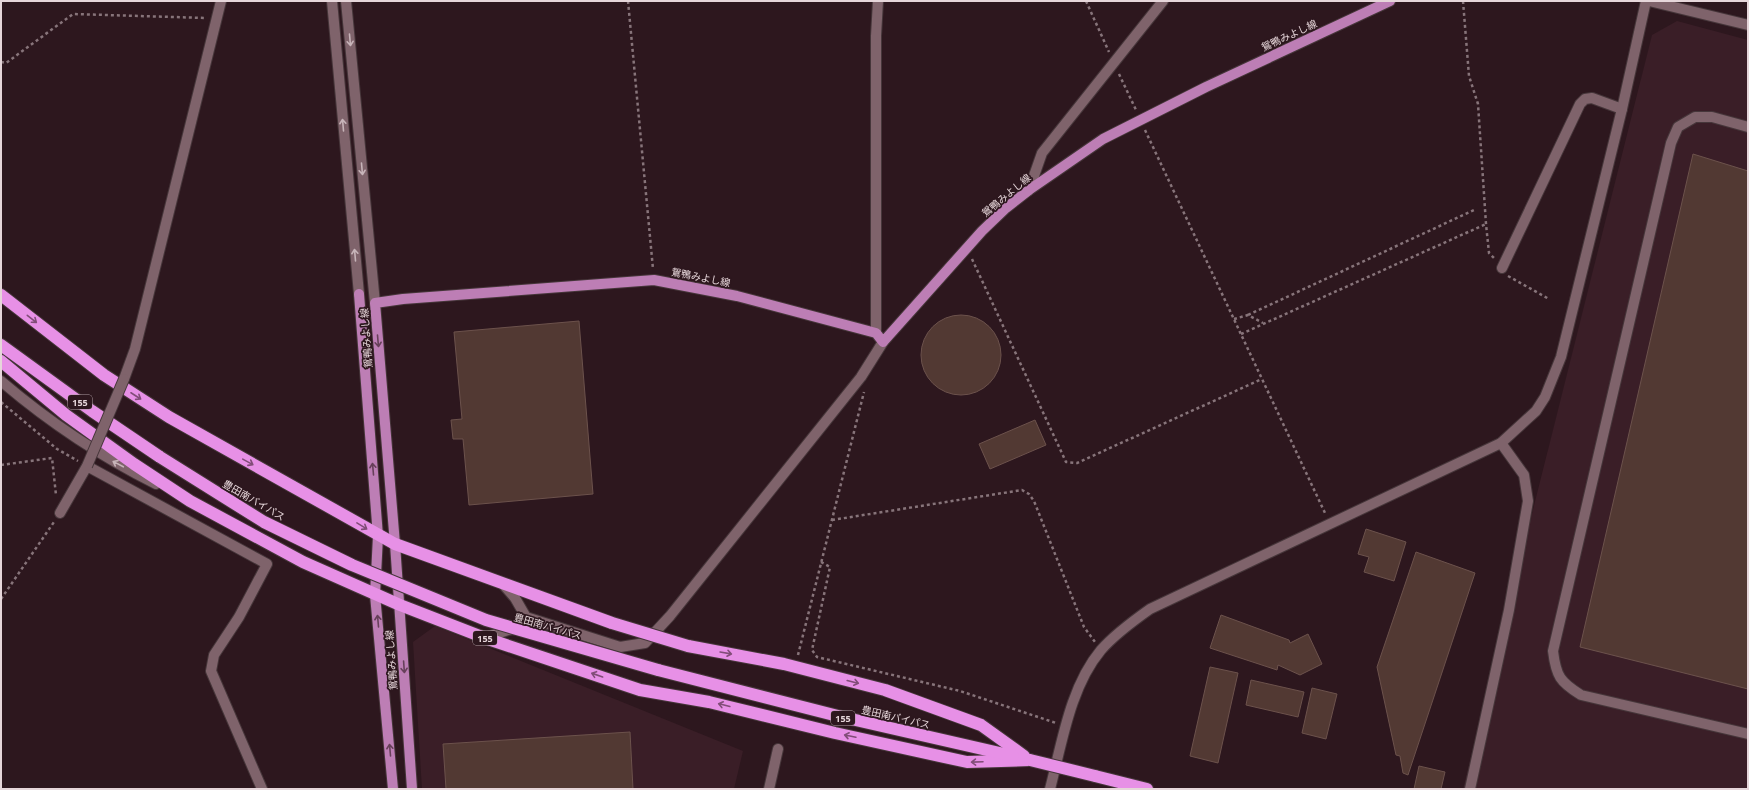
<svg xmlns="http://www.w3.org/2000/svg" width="1749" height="790" viewBox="0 0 1749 790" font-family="'Open Sans','Noto Sans JP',sans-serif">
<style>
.built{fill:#3a1e27}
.building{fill:#523933;stroke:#6c524c}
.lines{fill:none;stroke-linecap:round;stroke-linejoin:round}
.minor-casing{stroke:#46363a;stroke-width:12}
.major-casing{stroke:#46363a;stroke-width:12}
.highway-casing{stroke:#46363a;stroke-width:14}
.path{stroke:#87747a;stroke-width:2.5;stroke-dasharray:3 3;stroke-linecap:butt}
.minor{stroke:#7f636b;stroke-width:10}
.major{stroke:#bd7eb5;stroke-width:10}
.highway{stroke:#e790e6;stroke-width:12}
.minor-bridge-casing{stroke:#46363a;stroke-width:12;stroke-linecap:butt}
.highway-bridge-casing{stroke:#46363a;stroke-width:14;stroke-linecap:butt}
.minor-bridge{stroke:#7f636b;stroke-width:10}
.highway-bridge{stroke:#e790e6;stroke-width:12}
.oneway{stroke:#c7b4b9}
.oneway2{stroke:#814d78}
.oneway3{stroke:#67405a}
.labels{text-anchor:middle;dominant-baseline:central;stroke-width:3.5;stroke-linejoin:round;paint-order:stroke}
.shield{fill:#2d171e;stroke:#ae9da2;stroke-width:1}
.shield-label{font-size:9px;font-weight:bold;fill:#e6d6da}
.street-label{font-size:10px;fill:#e6d6da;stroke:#2d171e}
</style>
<rect width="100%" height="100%" fill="#2d171e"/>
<g class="built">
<path d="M 1677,21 L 1748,40 L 1748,789 L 1463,789 L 1652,35 Z"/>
<path d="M 435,626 L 743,751 L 734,789 L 422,789 L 413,642 Z"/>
</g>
<g class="building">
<path d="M 1693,154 L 1748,171 L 1748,689 L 1580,647 Z"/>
<circle cx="961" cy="355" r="40"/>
<path d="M 579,321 L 593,494 L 469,505 L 463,439 L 453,439 L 451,420 L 462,419 L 454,332 Z"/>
<path d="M 1035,420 L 1046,445 L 990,469 L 979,444 Z"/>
<path d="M 1366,529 L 1406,542 L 1394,581 L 1364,572 L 1369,557 L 1358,554 Z"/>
<path d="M 1416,552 L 1475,573 L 1408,775 L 1403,773 L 1400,756 L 1396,755 L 1377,667 Z"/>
<path d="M 1221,615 L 1289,640 L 1290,643 L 1308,634 L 1322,664 L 1300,675 L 1278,665 L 1277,670 L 1210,648 Z"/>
<path d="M 1210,667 L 1238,673 L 1218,763 L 1190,756 Z"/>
<path d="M 1251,680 L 1304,692 L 1298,717 L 1246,705 Z"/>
<path d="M 1312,688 L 1337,694 L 1326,739 L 1302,733 Z"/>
<path d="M 630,732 L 633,789 L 446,789 L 443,744 Z"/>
<path d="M 1419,766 L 1445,772 L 1441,789 L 1414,789 Z"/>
</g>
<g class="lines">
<g class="minor-casing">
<g id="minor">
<path d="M 332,1 L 359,294"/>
<path d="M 346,1 L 375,303"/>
<path d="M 1649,1 L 1748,25"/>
<path d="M 1748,127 L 1712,117 L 1695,117 L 1678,127 L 1671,143 L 1553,651 C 1556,676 1560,682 1581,695 L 1748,734"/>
<path d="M 1029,190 L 1042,153 L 1163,1"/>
<path d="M 1502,268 L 1580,104 L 1585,99 L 1592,98 L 1622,109"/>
<path d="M 876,333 L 876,36 L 878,1"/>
<path d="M 124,379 L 135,349 L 221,1"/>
<path d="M 1,381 C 49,422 100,456 156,484"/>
<path d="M 60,513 L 87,466 L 267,564 L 239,617 L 214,655 L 211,671 L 262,789"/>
<path d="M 502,583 L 515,598 L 526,617 L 620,647 L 645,643 L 670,616 L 861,377 L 883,342"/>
<path d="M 485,638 L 508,630 L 546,624"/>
<path d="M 769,789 L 778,749"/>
<path d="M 1050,789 C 1062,743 1070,687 1101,650 C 1115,634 1133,621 1150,609 L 1501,443 L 1536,411 L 1545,397 L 1561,357 L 1622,109 L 1646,1"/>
<path d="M 1470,789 L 1509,610 L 1528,501 L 1524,475 L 1501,443"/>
</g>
</g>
<g class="major-casing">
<g id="major">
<path d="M 359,294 L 378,536 L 375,595 L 393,789"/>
<path d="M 412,789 L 395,544 L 375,303 L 403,299 L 654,280 L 737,296 L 876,333 L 883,342 L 982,231 L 1006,208 L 1029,190 L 1103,139 L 1206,87 L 1390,1"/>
</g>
</g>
<g class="highway-casing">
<g id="highway">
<path d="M 1,295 L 104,375 L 169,417 L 395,544 L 612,623"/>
<path d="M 1,345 L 92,411 L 160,457"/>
<path d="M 1,361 L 66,415 L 134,464 L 190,501 L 303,562 L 400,605 L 485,638 L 640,690 L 709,702 L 835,733 L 967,762 L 1030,760"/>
<path d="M 688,646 L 784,664 L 885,690 L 981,725 L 1024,756"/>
<path d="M 658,670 L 838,716 L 1013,756"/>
<path d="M 1095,776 L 1147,789"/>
</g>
</g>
<g class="path">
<path d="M 628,1 L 653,269"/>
<path d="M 1086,1 L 1109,52"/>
<path d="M 1463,1 L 1469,76 L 1478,104 L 1486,224 L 1489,253 L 1494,258"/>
<path d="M 1,62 L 6,63 L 73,14 L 206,18"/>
<path d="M 1119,74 L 1136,110"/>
<path d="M 1145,130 L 1325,513"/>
<path d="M 972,259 L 1066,462 L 1077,463 L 1262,379"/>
<path d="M 1508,276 L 1549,299"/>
<path d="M 1248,315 L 1474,210"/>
<path d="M 1234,319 L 1248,315 L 1263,323"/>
<path d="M 1241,334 L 1486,224"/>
<path d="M 1,402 L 57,449 L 78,461"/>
<path d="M 1,465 L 52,458 L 56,495"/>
<path d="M 832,520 L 1022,490 L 1029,494 L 1034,501 L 1084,627 L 1095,642"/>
<path d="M 821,562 L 830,567 L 812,650 L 817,657 L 960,691 L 1056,723"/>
<path d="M 1,599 L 54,522"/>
<path d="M 798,655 L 864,392"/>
</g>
<use href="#minor" class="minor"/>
<use href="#major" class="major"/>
<use href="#highway" class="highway"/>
<g class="minor-bridge-casing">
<path id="minor-bridge" d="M 87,466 L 124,379"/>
</g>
<g class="highway-bridge-casing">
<g id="highway-bridge">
<path d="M 160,457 L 264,522 L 352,565 L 486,620 L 658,670"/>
<path d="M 612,623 L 688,646"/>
<path d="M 1030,760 L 1095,776"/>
</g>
</g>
<use href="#minor-bridge" class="minor-bridge"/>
<use href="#highway-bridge" class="highway-bridge"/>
</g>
<defs><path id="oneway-shaft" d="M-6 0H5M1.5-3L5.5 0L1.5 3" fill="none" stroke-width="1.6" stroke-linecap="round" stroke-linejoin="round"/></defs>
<g class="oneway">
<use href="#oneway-shaft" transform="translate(350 40) rotate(85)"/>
<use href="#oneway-shaft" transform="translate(343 125) rotate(-95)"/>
<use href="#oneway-shaft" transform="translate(362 169) rotate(85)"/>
<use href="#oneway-shaft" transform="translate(355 255) rotate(-95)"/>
<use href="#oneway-shaft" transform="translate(118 464) rotate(-152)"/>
</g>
<g class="oneway2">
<use href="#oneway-shaft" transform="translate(32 319) rotate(38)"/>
<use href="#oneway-shaft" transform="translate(136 396) rotate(33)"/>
<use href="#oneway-shaft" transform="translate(248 462) rotate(29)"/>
<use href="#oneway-shaft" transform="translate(362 526) rotate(32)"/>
<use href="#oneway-shaft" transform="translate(726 653) rotate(10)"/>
<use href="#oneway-shaft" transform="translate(597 675) rotate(-161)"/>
<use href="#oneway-shaft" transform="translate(853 682) rotate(14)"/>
<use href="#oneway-shaft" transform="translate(724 705) rotate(-166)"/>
<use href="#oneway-shaft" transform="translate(850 736) rotate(-168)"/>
<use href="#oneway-shaft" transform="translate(977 762) rotate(178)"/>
</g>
<g class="oneway3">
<use href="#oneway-shaft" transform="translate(378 341) rotate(85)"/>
<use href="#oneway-shaft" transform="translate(373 469) rotate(-95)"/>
<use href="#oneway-shaft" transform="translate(378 621) rotate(-95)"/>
<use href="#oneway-shaft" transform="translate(404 667) rotate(86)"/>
<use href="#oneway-shaft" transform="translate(390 750) rotate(-95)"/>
</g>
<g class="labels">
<g class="shield">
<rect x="68" y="395" width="24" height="14" rx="3"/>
<rect x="473" y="631" width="24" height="14" rx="3"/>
<rect x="831" y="711" width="24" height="14" rx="3"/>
</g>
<g class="shield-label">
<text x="80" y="402">155</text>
<text x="485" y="638">155</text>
<text x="843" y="718">155</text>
</g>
<g class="street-label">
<text transform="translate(1289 35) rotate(-25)">鴛鴨みよし線</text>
<text transform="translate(1006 195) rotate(-40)">鴛鴨みよし線</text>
<text transform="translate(701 277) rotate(11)">鴛鴨みよし線</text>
<text transform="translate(366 338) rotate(-94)">鴛鴨みよし線</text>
<text transform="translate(254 500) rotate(30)">豊田南バイパス</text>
<text transform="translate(548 626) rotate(16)">豊田南バイパス</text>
<text transform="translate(391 660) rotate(-94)">鴛鴨みよし線</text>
<text transform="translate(896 717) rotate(13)">豊田南バイパス</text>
</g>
</g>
<rect width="1749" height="790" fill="none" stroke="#e6d6da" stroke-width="4"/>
</svg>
